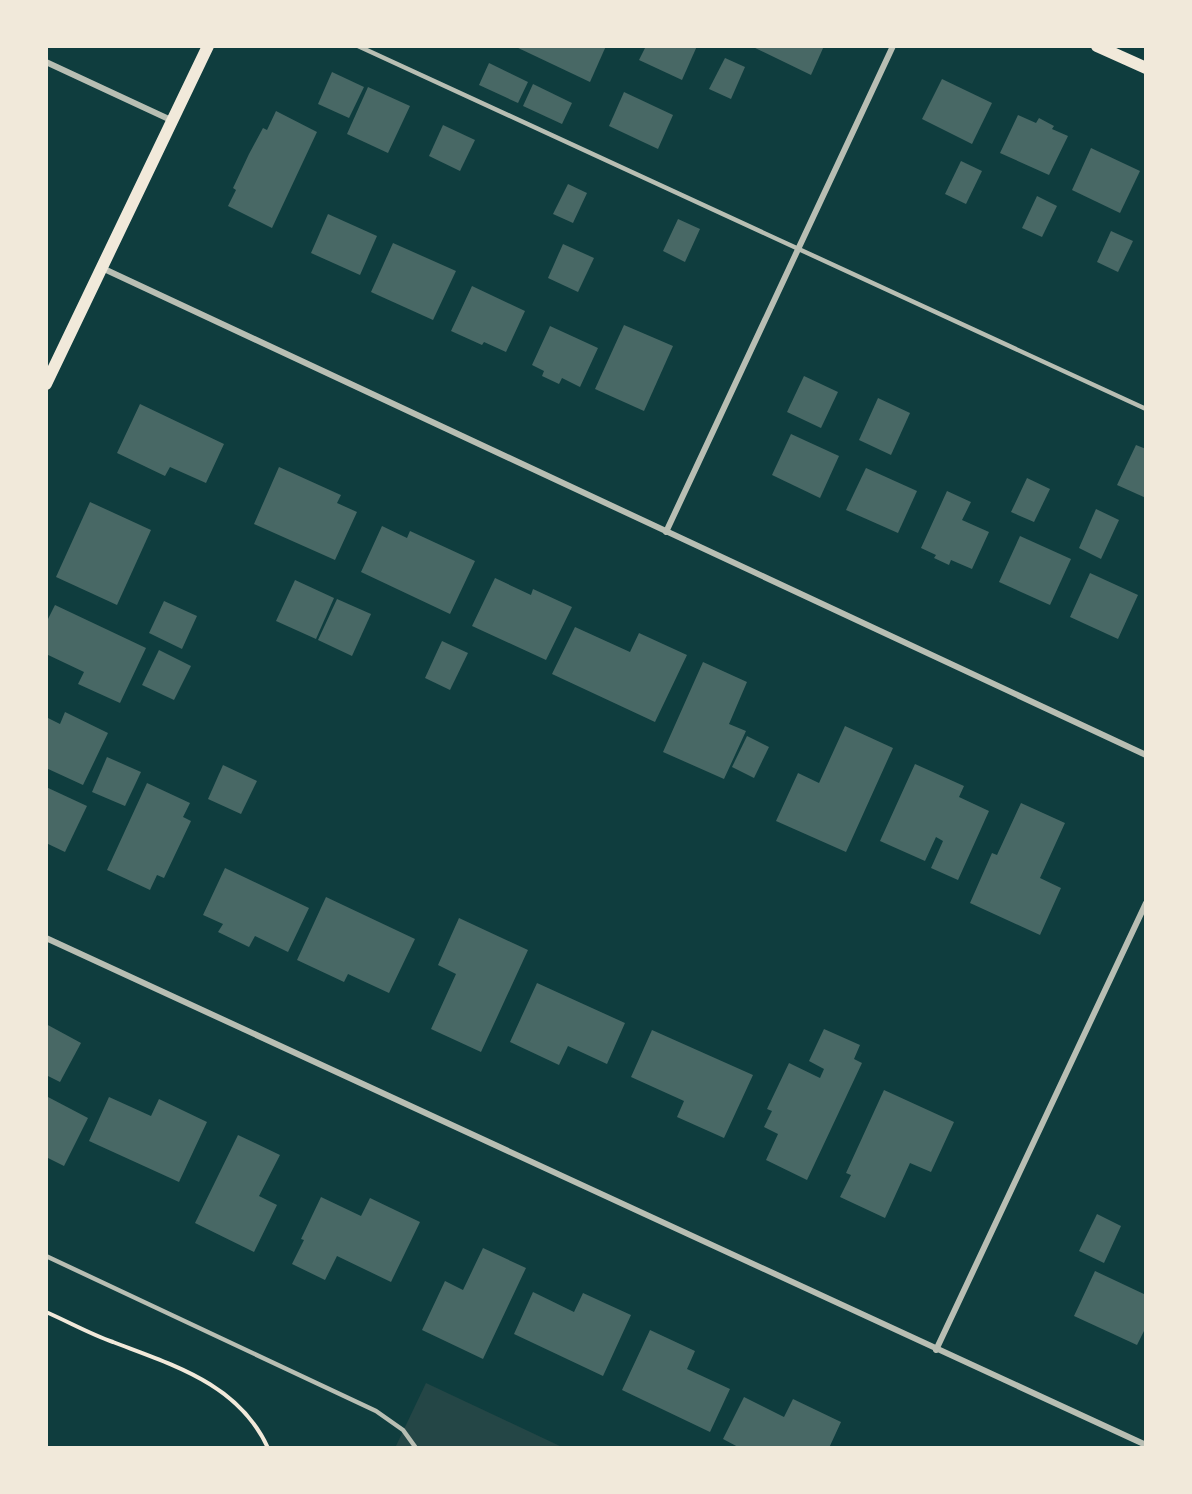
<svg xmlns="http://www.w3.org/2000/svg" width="1192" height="1494" viewBox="0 0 1192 1494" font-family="Manrope,sans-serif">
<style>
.green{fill:#244646}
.building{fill:#486865}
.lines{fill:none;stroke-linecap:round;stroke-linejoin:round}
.path{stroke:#f1e9da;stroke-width:4}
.service{stroke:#b8beb3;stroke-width:4.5}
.minor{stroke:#b8beb3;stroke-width:6}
.secondary{stroke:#f1e9da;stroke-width:12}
</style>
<rect width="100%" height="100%" fill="#0f3d3e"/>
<path class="green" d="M 426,1383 L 562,1447 L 395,1448 Z"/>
<g class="building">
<path d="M 514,46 L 606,46 L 590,82 Z"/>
<path d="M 646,46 L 697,46 L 682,80 L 639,60 Z"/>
<path d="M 751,46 L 824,46 L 811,75 Z"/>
<path d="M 725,58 L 745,67 L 731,99 L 709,89 Z"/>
<path d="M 489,63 L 528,82 L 518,103 L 479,85 Z"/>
<path d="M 332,72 L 364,87 L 349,118 L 318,104 Z"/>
<path d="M 942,79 L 992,103 L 972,144 L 922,119 Z"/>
<path d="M 533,84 L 572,103 L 562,124 L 523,106 Z"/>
<path d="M 368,87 L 410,106 L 388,153 L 347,134 Z"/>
<path d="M 624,92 L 673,115 L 658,149 L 609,126 Z"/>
<path d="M 276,111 L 317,132 L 272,228 L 228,206 L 236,190 L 233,188 L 249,154 L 263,128 L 267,130 Z"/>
<path d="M 1018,115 L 1036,123 L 1039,118 L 1054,126 L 1052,129 L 1068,136 L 1049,175 L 1000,153 Z"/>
<path d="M 443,125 L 475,140 L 460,171 L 429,156 Z"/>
<path d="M 1091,148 L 1140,171 L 1120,213 L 1072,190 Z"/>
<path d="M 961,161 L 982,171 L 966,204 L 945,194 Z"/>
<path d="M 568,184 L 587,193 L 573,223 L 553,214 Z"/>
<path d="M 1037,196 L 1057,206 L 1042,237 L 1022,228 Z"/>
<path d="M 328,214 L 377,236 L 360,275 L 311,253 Z"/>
<path d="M 678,219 L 700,229 L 685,262 L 663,251 Z"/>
<path d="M 1111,231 L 1133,241 L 1118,272 L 1097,262 Z"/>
<path d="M 393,243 L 456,271 L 433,320 L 371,292 Z"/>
<path d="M 563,244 L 594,258 L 578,292 L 548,278 Z"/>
<path d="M 472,286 L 525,311 L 506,352 L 484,342 L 482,345 L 451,331 Z"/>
<path d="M 624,325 L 673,346 L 644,411 L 595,389 Z"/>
<path d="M 550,326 L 598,348 L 580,387 L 562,378 L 559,384 L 542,376 L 544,371 L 532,365 Z"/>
<path d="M 804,376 L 838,392 L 821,428 L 787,412 Z"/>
<path d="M 878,398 L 910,413 L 891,455 L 859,440 Z"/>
<path d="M 140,404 L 224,444 L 206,483 L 170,467 L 165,476 L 117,453 Z"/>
<path d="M 791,434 L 839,456 L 820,498 L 772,475 Z"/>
<path d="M 1136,445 L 1146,449 L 1146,498 L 1117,485 Z"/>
<path d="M 279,467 L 341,495 L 337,503 L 357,512 L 335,560 L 254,524 Z"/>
<path d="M 866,468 L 917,491 L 898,533 L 846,510 Z"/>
<path d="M 1027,478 L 1050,489 L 1034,522 L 1011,512 Z"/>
<path d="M 947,491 L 971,502 L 962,520 L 989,532 L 972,569 L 951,560 L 949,565 L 934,558 L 936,555 L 921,548 Z"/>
<path d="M 90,502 L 151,530 L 117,605 L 56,577 Z"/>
<path d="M 1096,509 L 1119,520 L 1101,559 L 1079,548 Z"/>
<path d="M 382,526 L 407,538 L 410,531 L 475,561 L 450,614 L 361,572 Z"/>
<path d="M 1020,536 L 1071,559 L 1050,605 L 999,582 Z"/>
<path d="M 1090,573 L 1138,595 L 1118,639 L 1070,617 Z"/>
<path d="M 495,578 L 531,595 L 533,589 L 572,607 L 546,660 L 472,626 Z"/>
<path d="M 295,580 L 334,598 L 316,639 L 276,621 Z"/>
<path d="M 337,599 L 371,614 L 352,656 L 318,640 Z"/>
<path d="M 164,601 L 197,616 L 182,649 L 149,633 Z"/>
<path d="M 55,605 L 146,648 L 120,703 L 78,684 L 84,672 L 46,654 L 46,623 Z"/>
<path d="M 575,627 L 630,652 L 639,633 L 687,655 L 655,722 L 552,674 Z"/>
<path d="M 442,641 L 468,653 L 450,690 L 425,678 Z"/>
<path d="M 159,650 L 191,666 L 174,700 L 142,685 Z"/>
<path d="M 703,662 L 747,682 L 729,724 L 746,731 L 724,779 L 663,752 Z"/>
<path d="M 65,712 L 108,733 L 83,785 L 46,768 L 46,717 L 60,724 Z"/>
<path d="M 845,726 L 893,748 L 846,852 L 776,821 L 798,773 L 819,783 Z"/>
<path d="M 747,736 L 769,747 L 754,778 L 732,767 Z"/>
<path d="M 107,757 L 141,772 L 125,806 L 92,792 Z"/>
<path d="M 915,764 L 964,786 L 959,797 L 989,811 L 958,880 L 931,868 L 943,841 L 936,837 L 925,861 L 880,841 Z"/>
<path d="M 223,765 L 257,781 L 241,814 L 208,799 Z"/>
<path d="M 147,783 L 190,803 L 183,817 L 191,821 L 164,878 L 157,875 L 150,890 L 107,870 Z"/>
<path d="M 46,787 L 87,806 L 65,852 L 46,843 Z"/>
<path d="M 1021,803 L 1065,823 L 1040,878 L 1061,888 L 1040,935 L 970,903 L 992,853 L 997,855 Z"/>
<path d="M 225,868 L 309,908 L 288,952 L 255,936 L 249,947 L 218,932 L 223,924 L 203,915 Z"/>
<path d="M 326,897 L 415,939 L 389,993 L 348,974 L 344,982 L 297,960 Z"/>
<path d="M 459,918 L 528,950 L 481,1052 L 431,1029 L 456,974 L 438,965 Z"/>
<path d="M 537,983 L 625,1023 L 607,1064 L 568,1046 L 559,1065 L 510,1042 Z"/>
<path d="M 46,1024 L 81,1043 L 60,1082 L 46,1075 Z"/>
<path d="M 824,1029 L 860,1045 L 854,1059 L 862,1063 L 807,1180 L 766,1160 L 778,1134 L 764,1127 L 772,1111 L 767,1109 L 789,1063 L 820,1078 L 824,1069 L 809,1061 Z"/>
<path d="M 652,1030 L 753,1075 L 724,1138 L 677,1117 L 684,1101 L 631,1077 Z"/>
<path d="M 884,1090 L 954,1122 L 931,1172 L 910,1163 L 885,1218 L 840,1197 L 851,1175 L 846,1173 Z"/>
<path d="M 48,1097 L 88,1118 L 64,1166 L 46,1157 L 46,1100 Z"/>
<path d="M 109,1097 L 151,1116 L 159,1099 L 207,1122 L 179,1182 L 89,1141 Z"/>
<path d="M 238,1135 L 280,1155 L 259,1196 L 277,1205 L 254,1252 L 195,1223 Z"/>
<path d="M 321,1197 L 361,1216 L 370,1198 L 420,1222 L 391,1282 L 337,1256 L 325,1280 L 292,1264 L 304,1240 L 301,1239 Z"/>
<path d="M 1097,1214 L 1121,1226 L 1104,1263 L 1079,1251 Z"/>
<path d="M 483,1248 L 526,1268 L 483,1359 L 422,1330 L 445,1281 L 463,1290 Z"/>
<path d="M 1095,1271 L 1146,1295 L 1146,1327 L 1137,1345 L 1074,1316 Z"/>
<path d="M 533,1292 L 574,1312 L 583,1293 L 631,1315 L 603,1376 L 514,1334 Z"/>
<path d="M 650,1330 L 695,1351 L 687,1369 L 730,1389 L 710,1432 L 622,1390 Z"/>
<path d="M 744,1397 L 784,1417 L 793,1399 L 841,1422 L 829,1448 L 740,1448 L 723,1439 Z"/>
</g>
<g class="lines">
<path class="path" d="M 46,1312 C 69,1322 90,1334 113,1342 C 173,1365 239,1384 268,1448"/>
<g class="service">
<path d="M 358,46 L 1146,409"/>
<path d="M 46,1256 L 376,1411 L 403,1430 L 416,1448"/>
</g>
<g class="minor">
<path d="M 46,62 L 173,121"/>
<path d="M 102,268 L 1146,755"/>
<path d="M 666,532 L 893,46"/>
<path d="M 46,938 L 1146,1445"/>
<path d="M 936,1350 L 1146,903"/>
</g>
<g class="secondary">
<path d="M 1097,46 L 1146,68"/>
<path d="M 46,384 L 208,46"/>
</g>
</g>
<rect width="1192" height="1494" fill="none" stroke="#f1e9da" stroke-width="96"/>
</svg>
